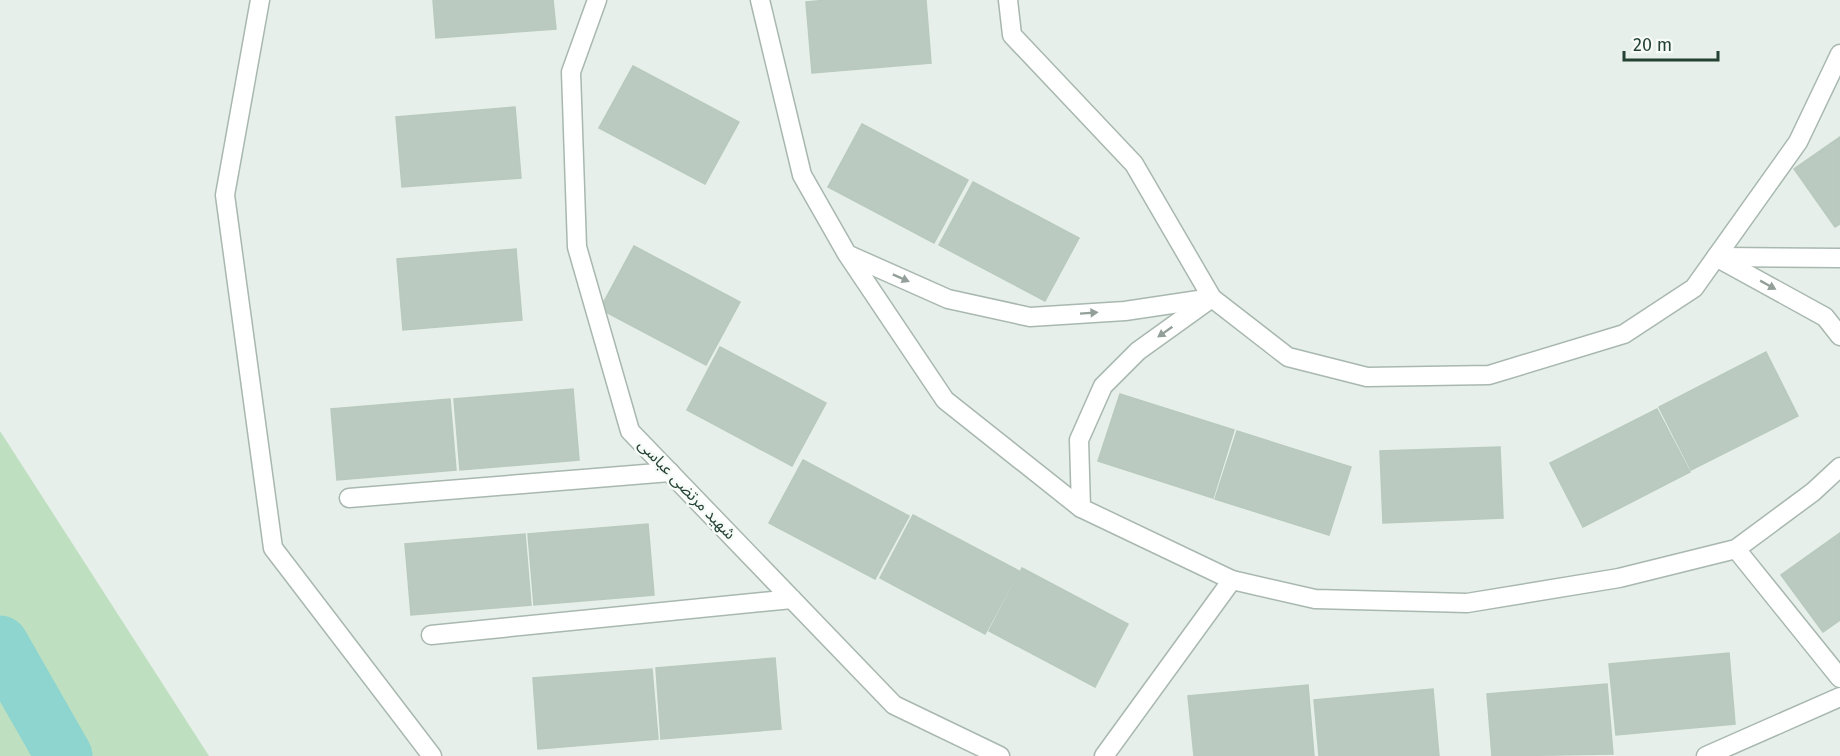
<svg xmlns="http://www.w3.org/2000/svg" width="1840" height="756" viewBox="0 0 1840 756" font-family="'Fira Sans','Noto Sans Arabic',sans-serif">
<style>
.green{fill:#bfe0c0}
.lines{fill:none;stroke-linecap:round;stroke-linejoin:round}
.river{stroke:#8ed4cf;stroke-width:57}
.building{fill:#bbcac1;stroke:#b8c9be;stroke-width:1.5}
.minor-casing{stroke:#a8b8af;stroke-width:21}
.minor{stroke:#fff;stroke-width:18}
.oneway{fill:#92a099}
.labels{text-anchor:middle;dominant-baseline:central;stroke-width:5;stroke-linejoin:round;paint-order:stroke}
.street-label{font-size:16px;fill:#244233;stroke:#f7fbf8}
</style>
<rect width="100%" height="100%" fill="#e6efe9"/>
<path class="green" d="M 0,431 L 209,756 L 0,756 Z"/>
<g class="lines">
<path class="river" d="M 0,644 L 64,756"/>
</g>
<g class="building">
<path d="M 433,0 L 553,0 L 556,29 L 436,38 Z"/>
<path d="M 828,0 L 926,0 L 931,63 L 812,73 L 806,2 Z"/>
<path d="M 633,66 L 739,122 L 705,184 L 599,128 Z"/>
<path d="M 515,107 L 521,178 L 402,187 L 396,117 Z"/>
<path d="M 862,124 L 968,180 L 934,243 L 828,187 Z"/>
<path d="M 1840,137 L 1840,224 L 1835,227 L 1794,169 Z"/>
<path d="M 973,182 L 1079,238 L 1045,301 L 939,245 Z"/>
<path d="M 634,246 L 740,302 L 706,365 L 600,309 Z"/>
<path d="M 516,249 L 522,320 L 403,330 L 397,259 Z"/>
<path d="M 720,347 L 826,403 L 792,466 L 687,410 Z"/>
<path d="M 1766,352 L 1798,416 L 1691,470 L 1659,407 Z"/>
<path d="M 573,389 L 579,460 L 460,470 L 454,399 Z"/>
<path d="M 1120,394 L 1234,430 L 1213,498 L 1098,461 Z"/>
<path d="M 450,399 L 456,470 L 337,480 L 331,409 Z"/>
<path d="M 1657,409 L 1690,472 L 1583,527 L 1550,463 Z"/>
<path d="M 1237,431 L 1351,467 L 1329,535 L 1215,499 Z"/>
<path d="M 1500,447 L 1503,518 L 1383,523 L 1380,451 Z"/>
<path d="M 803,460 L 909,516 L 875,579 L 769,523 Z"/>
<path d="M 913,515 L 1019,571 L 985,634 L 880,578 Z"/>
<path d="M 648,524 L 654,595 L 534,605 L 528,534 Z"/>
<path d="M 1840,533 L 1840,620 L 1823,632 L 1781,575 Z"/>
<path d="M 525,534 L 531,605 L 411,615 L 405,544 Z"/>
<path d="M 1022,568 L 1128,624 L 1095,687 L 989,631 Z"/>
<path d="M 1729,653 L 1735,724 L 1616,735 L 1609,664 Z"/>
<path d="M 775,658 L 781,729 L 661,739 L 656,668 Z"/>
<path d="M 652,669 L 658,739 L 538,749 L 533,678 Z"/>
<path d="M 1607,684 L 1613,754 L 1492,756 L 1487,694 Z"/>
<path d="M 1308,685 L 1314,756 L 1194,756 L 1188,696 Z"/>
<path d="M 1433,689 L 1439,756 L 1319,756 L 1314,700 Z"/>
</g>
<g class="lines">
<g class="minor-casing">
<g id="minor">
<path d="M 260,0 L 225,195 L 273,548 L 432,756"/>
<path d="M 597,0 L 571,72 L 577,247 L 630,431 L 894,705 L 1000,756"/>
<path d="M 760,0 L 802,175 L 847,254 L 945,400 L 1081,508 L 1232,580 L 1315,599 L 1467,603 L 1619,578 L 1736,549 L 1813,492 L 1840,467"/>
<path d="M 1008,0 L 1012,35 L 1134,164 L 1212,298 L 1288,357 L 1367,377 L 1489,375 L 1624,334 L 1694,288 L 1798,142 L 1840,54"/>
<path d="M 849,255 L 948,299 L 1030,317 L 1125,311 L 1212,298"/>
<path d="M 1716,257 L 1825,317 L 1840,336"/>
<path d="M 1719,257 L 1840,258"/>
<path d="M 349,498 L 670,472"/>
<path d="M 1081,508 L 1079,440 L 1103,386 L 1138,351 L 1209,300"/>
<path d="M 1736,549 L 1840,678"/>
<path d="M 431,635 L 792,599"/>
<path d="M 1104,756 L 1232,580"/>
<path d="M 1706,756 L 1840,697"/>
</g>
</g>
<use href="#minor" class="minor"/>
</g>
<defs><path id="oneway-solid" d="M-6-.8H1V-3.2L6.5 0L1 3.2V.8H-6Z" transform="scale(1.5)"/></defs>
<g class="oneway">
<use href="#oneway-solid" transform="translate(901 278) rotate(24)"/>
<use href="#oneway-solid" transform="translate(1768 285) rotate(29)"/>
<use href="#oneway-solid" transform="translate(1089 313) rotate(-4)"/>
<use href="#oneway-solid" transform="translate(1165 332) rotate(145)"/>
</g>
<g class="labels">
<g class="street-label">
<text transform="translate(687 489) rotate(46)">شهید مرتضی عباسی</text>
</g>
</g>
<path d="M1624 51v9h94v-9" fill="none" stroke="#244233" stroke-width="3"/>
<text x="1633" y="51" font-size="18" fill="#244233" stroke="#f7fbf8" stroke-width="4.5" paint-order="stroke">20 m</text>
</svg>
